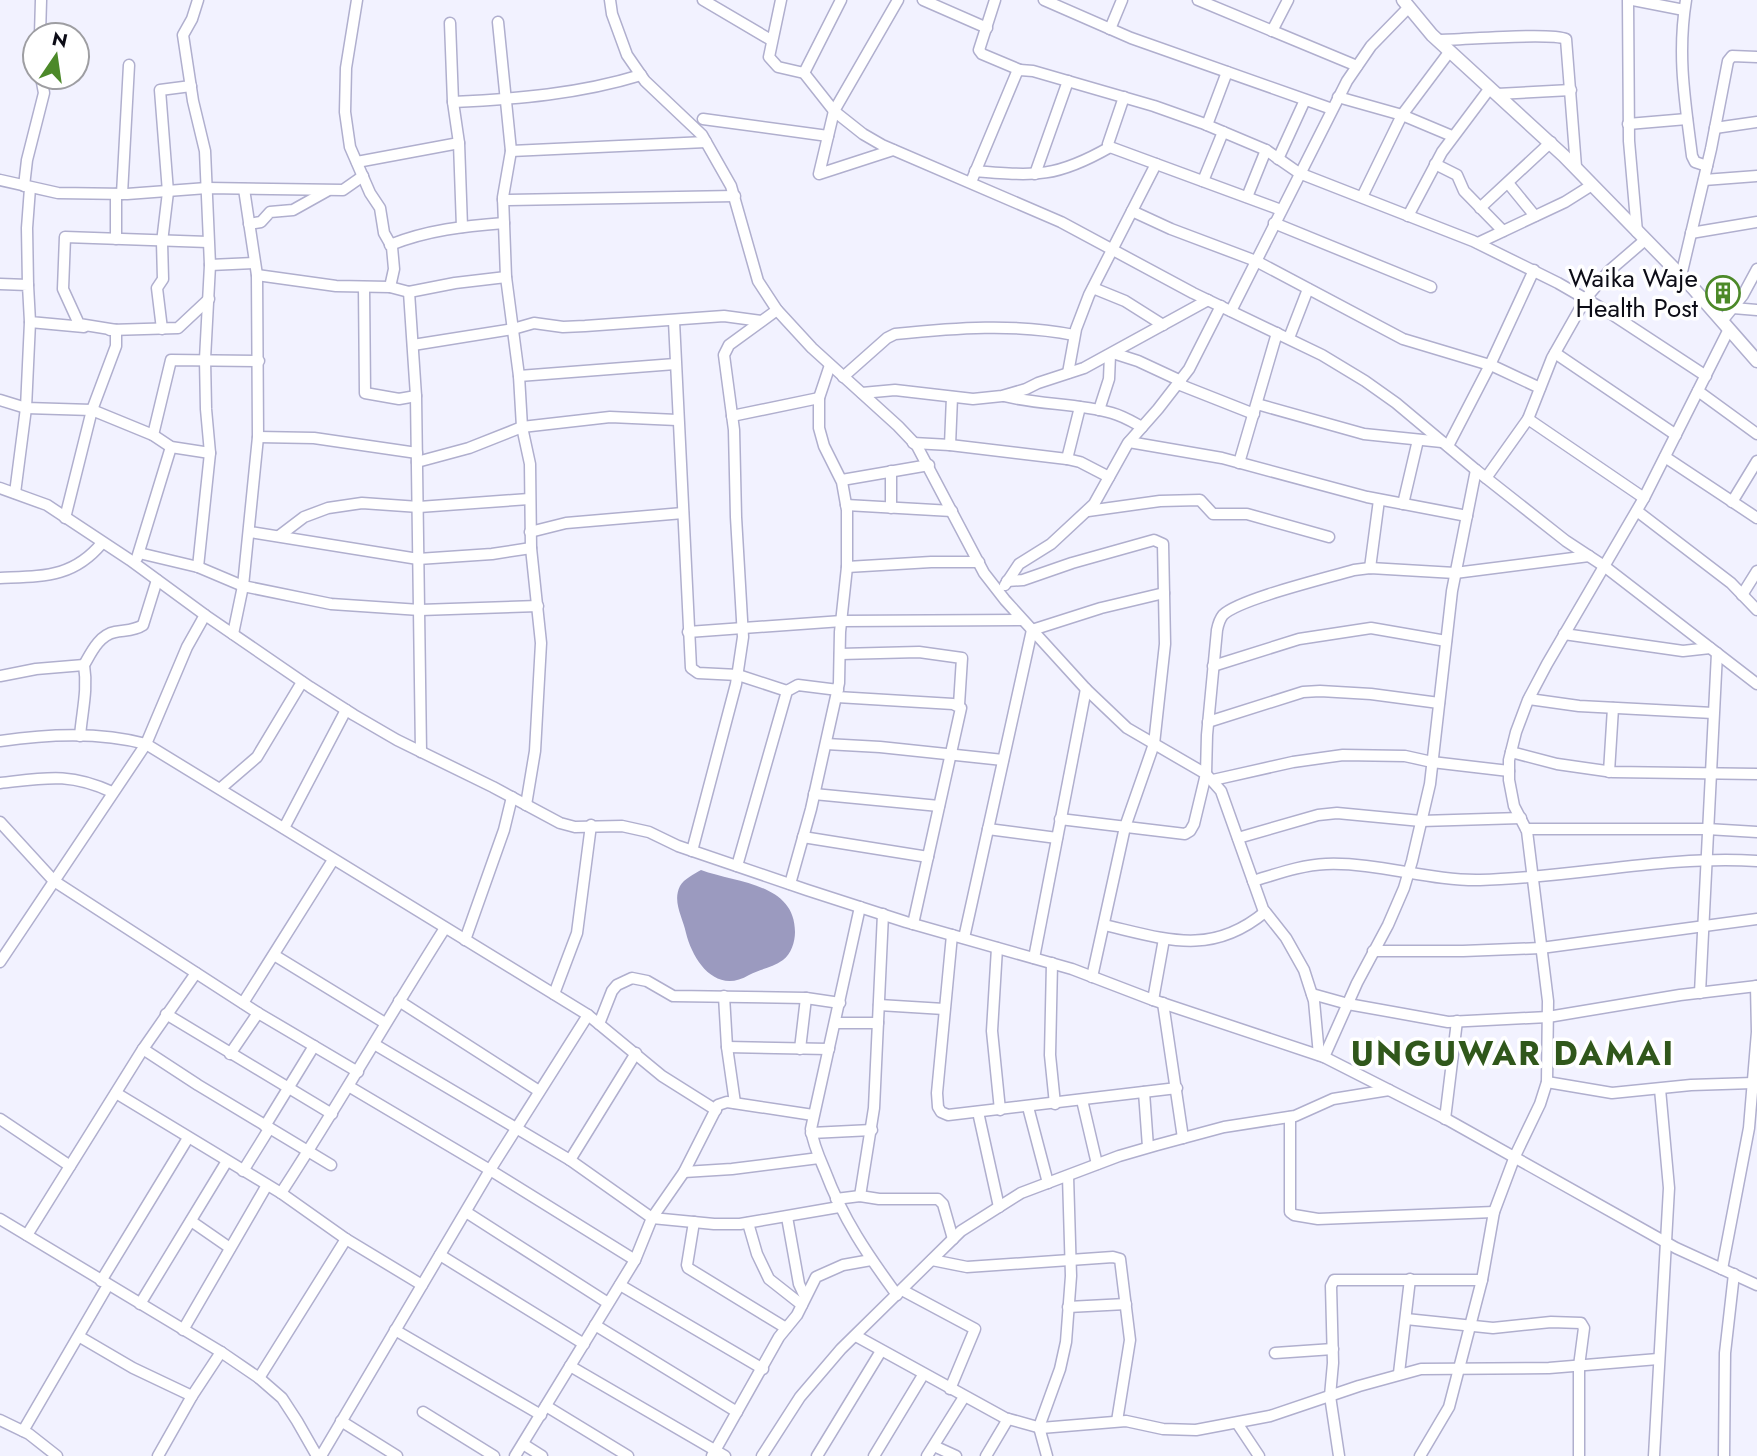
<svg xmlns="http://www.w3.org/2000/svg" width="1757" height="1456" viewBox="0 0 1757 1456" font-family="Jost,sans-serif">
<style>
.water{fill:#9b9abf}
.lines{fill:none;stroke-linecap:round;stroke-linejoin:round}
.minor-casing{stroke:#b0afce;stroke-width:13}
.tertiary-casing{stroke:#b0afce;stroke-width:15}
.minor{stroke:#fff;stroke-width:10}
.tertiary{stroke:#fff;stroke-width:12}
.labels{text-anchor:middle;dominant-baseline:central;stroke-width:7;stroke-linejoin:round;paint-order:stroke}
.poi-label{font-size:26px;fill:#0c0c16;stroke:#fff;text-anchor:end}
.district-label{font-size:33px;font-weight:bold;letter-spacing:2px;fill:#30571b;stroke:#fff}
</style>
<rect width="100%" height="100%" fill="#f2f2ff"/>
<path class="water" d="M 701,870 C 736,883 795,883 795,932 C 795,942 791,954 783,960 C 772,968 760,969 749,975 C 716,995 693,961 686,933 C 683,918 672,902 680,886 C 684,879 694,874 701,870 Z"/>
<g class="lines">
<g class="minor-casing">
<g id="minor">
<path d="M 357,0 L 346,68 L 345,112 L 350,147 L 370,193 L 380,208 L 384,233 L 392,247 L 394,269 L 390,287"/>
<path d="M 610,0 L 612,14 L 627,55 L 645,81 L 702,135 L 731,186 L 758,281 L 777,310 L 812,348 L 898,426 L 917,446 L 984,573 L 1005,600 L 1086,689 L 1127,728 L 1206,774 L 1221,791 L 1263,909 L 1286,938 L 1304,970 L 1314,1001 L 1319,1055"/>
<path d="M 703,0 L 771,40"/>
<path d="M 781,0 L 769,57 L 778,67 L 804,73 L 834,111 L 863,134 L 882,145 L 1061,222 L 1193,293 L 1322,355 L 1365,381 L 1396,403 L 1476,470 L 1566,541 L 1604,566 L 1757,684"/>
<path d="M 923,0 L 987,28"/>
<path d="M 995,0 L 979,50 L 982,54 L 1020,70"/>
<path d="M 1044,0 L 1131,38 L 1332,109"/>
<path d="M 1198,0 L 1357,66"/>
<path d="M 1628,0 L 1629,141 L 1637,232"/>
<path d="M 1633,0 L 1684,10"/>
<path d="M 1686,0 C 1677,55 1685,101 1692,156 L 1695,162 L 1707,166"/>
<path d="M 498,22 L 511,151 L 503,197 L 506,277 L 519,376 L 522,427 L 530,464 L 531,548 L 541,643 L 535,751 L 526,805"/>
<path d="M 450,23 L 453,102 L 459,143 L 462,227"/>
<path d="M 1110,29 L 1122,0"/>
<path d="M 1272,31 L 1288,0"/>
<path d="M 40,35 L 41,0"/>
<path d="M 1438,40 C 1462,40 1549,32 1566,39 L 1576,167"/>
<path d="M 804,73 L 841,0"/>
<path d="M 1497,94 L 1571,90"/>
<path d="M 1124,97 L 1108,144 L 1110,147 L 1281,210"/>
<path d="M 1338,97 L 1402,115 L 1452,136"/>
<path d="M 453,102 C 517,99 579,94 641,75"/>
<path d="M 703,119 L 828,136"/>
<path d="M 1628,124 L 1687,119"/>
<path d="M 1207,125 L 1227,72"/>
<path d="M 1715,128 L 1757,122"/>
<path d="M 893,150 L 819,174 L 834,111 L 898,0"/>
<path d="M 511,151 L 706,142"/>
<path d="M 1278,159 L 1305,100"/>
<path d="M 357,162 L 459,143"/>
<path d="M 1435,164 L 1457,175 L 1464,191 L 1503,231"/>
<path d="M 975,171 C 1036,176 1056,178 1110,147"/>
<path d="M 1035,174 L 1068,81"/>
<path d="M 0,180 L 58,193 L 127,194 L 207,188 L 343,190 L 363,176"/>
<path d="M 1704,180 L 1757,176"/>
<path d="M 1203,181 L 1223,132"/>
<path d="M 971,182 L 1017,72 L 1020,70 L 1033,71 L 1154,106 L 1202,123 L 1266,150 L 1299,173 L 1473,241 L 1558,283 L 1610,313 L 1706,376"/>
<path d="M 1508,183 L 1535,216"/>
<path d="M 24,186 L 27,160 L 44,93 L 41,77"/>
<path d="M 116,194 L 116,239"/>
<path d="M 122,194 L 129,65"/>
<path d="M 1247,197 L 1266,150"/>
<path d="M 1362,197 L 1402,115 L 1450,51"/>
<path d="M 503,200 L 735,196"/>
<path d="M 1480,208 L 1551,142"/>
<path d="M 1132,211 L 1171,229 L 1256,261 L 1403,339 L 1493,366 L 1540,388"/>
<path d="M 1408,216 L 1442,152 L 1490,88"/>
<path d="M 1274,223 L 1431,287"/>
<path d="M 249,224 L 261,222 L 270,212 L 293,210 L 327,191"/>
<path d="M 1691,233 L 1757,222"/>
<path d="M 1478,243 L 1565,202 L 1592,185"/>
<path d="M 390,245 C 427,230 465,226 504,223"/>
<path d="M 210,265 L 254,263"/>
<path d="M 257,275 L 336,286 L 390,287 L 409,292 L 455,283 L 506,277"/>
<path d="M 1681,276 L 1711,149 L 1728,61 L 1732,56 L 1757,57"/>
<path d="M 0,284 L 28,285 L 30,322 L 84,327"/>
<path d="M 28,285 L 27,228 L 30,188"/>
<path d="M 364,287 L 365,393 L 399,399 L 416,396"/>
<path d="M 1093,288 L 1125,301 L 1163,325"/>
<path d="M 409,292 L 416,396 L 421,752"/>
<path d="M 1733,308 L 1757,310"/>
<path d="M 1231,311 L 1347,81 L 1371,46 L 1409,7"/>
<path d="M 674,321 L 691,668 L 698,673 L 738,675 L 787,691"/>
<path d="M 1722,321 L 1743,295 L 1757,269"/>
<path d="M 162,329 L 157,288 L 163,279 L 162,242 L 168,192 L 160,90 L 191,86"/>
<path d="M 110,330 L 178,328 L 209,299"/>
<path d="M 116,330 L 79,324 L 63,289 L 65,237 L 208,242"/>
<path d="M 1289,338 L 1308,289"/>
<path d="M 413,345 L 513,329 L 534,323 L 563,327 L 585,326 L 724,316 L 761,321"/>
<path d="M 1113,353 L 1138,361 L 1181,381"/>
<path d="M 1555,353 L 1676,435"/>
<path d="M 1068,373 L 1076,329 L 1089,295 L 1156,164"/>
<path d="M 519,376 L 675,364"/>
<path d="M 843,377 L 887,338 L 895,334 C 954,328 1016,323 1074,335"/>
<path d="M 1178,384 L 1254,414"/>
<path d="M 1698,391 L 1757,434"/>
<path d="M 862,393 L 895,390 L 973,399 L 1002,396 L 1026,389 L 1038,383 L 1084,368 L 1208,300"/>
<path d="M 1004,396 C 1040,405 1077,403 1112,413 C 1123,416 1133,422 1142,427"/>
<path d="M 0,400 L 26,408 L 92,410 L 153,435 L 171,447 L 210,453"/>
<path d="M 1257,404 L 1364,434 L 1442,442"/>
<path d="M 1099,410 L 1109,379 L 1110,355"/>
<path d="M 732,416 L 819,398"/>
<path d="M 1528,419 L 1644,498"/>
<path d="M 153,435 L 171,360 L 259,361"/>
<path d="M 258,437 L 314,438 L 417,453"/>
<path d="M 1129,442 L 1222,458 L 1367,497 L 1467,516"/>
<path d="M 913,443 L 950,445 L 1067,459 L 1080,462 L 1109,477"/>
<path d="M 950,445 L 952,397"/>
<path d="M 1448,446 L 1490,365 L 1534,270"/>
<path d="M 1665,457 L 1757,518"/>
<path d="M 1067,459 L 1080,407"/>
<path d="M 417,462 L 469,448 L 522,427 L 610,417 L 677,420"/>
<path d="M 1239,463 L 1277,333"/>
<path d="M 891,471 L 891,508"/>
<path d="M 1486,478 L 1528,419 L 1552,358 L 1586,298 L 1609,271 L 1645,240"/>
<path d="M 842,480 L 929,465"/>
<path d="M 0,488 L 47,505 L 130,560 L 205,615 L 310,687 L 354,715 L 397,740 L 493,787 L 560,823 L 575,827 L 622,826 L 649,832 L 678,846 L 807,890 L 906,922 L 1072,969 L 1153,1000 L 1324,1057 L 1448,1120 L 1676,1248 L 1757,1285"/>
<path d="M 15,493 L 26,408 L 30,322"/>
<path d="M 1732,502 L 1757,461"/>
<path d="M 1403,504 L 1418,440"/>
<path d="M 846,505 L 952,511"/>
<path d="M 1088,511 L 1160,501 L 1200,500 L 1213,514 L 1247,514 L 1329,537"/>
<path d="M 1637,511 L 1731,583 L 1757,610"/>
<path d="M 65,518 L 92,410 L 116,346 L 116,330"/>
<path d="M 250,532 L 418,559 L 492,554 L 531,548"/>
<path d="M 530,532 L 566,523 L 683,513"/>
<path d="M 279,536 L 304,517 L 328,508 L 362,503 L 419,507 L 529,499"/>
<path d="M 139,553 L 198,567 L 243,586 L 331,604 L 420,610 L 538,606"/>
<path d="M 137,558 L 171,447"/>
<path d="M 198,567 L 210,453 L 206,409 L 205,359 L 210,265 L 205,151 L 193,101 L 183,35 L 192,19 L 198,0"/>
<path d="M 847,567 L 931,562 L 979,562"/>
<path d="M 1370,568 L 1379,500"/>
<path d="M 0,578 C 43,576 73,578 102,543"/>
<path d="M 1007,581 L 1023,580 L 1072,563 L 1154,540 L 1163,544 L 1165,644 L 1154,744 L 1125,827 L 1092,977"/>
<path d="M 1005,585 L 1019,564 L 1051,544 L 1094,504 L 1128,443 L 1158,409 L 1189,369 L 1221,306"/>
<path d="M 1742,595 L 1757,571"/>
<path d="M 688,632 L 842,621 L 1022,620"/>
<path d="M 233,634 L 243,586 L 258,437 L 257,275 L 244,189"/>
<path d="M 1564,634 L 1683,651 L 1710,648"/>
<path d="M 840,654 L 919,652 L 962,658 L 959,705"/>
<path d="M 1213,666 L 1299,639 L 1371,628 L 1446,641"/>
<path d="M 0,676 L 36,669 L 84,665"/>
<path d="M 837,697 L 953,704 L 961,708 L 913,924"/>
<path d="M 1529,699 L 1579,706 L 1713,713"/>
<path d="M 1208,722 L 1303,692 L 1320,691 L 1371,694 L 1439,703"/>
<path d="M 80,736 C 82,711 88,690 84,665 C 91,653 99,635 115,632 C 125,630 134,631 143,625 L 157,580"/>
<path d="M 0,741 C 47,734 99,731 146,744 L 588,1015 L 662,1076 L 716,1110"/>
<path d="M 826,744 L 880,747 L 1003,760"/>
<path d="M 1511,752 L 1557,764 L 1613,772 L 1757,774"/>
<path d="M 1609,772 L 1613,708"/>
<path d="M 1213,780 L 1293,762 L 1343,755 L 1405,756 L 1432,762 L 1509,771"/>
<path d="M 0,783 C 45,778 69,772 112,792"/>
<path d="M 221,788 L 257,757 L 302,682"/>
<path d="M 814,794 L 939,806"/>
<path d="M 1060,819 L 1185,834 L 1190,831 L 1194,824 L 1206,774 L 1207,735 L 1217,630 C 1218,625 1219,620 1223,615 C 1239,599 1327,578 1354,570 L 1370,568 L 1455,573 L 1589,556"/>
<path d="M 0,822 L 54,881 L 258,1013 L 358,1072"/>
<path d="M 284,828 L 346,710"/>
<path d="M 988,829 L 1057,838"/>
<path d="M 1526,829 L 1707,829 L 1757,832"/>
<path d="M 803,837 L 928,857"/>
<path d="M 1238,838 L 1318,815 L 1337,813 L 1421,821 L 1521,818"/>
<path d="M 692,851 L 736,684 L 743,637 L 736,517 L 734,430 L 724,355 L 729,345 L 777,310"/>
<path d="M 737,866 L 787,691 L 798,685 L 838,690"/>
<path d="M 1253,881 C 1277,874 1301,865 1326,864 C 1378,862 1429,881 1480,880 C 1573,878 1664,855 1757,861"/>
<path d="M 790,884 L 811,809 L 839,683 L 840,632 L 847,567 L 847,510 L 842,482 L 824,446 L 819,428 L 819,398 L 830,365"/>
<path d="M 860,907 L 811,1129 C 813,1144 819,1157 825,1171 C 843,1219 867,1254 897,1295"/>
<path d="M 1104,925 C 1165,939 1211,957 1265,912"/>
<path d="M 952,935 L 937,1093 L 938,1107 L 941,1112 L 948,1115 L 1177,1088"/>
<path d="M 964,938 L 1032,630 L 1101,608 L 1164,593"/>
<path d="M 465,940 L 504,830 L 512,797"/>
<path d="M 997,948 L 992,1031 L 1000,1110"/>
<path d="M 1373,951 L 1463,951 L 1541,948 L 1757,919"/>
<path d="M 274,955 L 385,1023"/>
<path d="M 1034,958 L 1086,689"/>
<path d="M 0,962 L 146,744 L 187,647 L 205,615"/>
<path d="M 1052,963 L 1050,1055 L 1055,1104"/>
<path d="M 1700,993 L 1717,653"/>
<path d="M 554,994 L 577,933 L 591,825"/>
<path d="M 1312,994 L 1348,1004 L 1448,1022 L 1548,1017 L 1680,995 L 1757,986"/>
<path d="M 724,996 L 727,1047 L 735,1103"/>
<path d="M 1153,1000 L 1164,939"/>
<path d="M 399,1001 L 539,1091"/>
<path d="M 243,1003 L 333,860"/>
<path d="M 1163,1003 L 1183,1138"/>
<path d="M 879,1005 L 944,1009"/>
<path d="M 166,1014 L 332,1114"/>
<path d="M 835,1023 L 878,1023"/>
<path d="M 599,1024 L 612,991 L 617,985 L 632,978 L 647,981 L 673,996 L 806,998 L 840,1003"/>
<path d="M 374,1044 L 570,1160 L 652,1218 L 714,1224 L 740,1224 L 839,1207"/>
<path d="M 727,1047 L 829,1049"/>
<path d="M 143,1049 L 198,1085 L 331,1165"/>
<path d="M 800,1049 L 806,998"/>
<path d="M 230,1054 L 258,1013"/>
<path d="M 1324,1057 L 1357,983 L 1388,925 L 1404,888 L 1412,861 L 1430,784 L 1452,591 L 1476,470"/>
<path d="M 1547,1082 L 1612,1093 L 1691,1085 L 1753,1083"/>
<path d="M 350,1087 L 490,1170 L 635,1260"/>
<path d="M 1144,1092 L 1148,1147"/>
<path d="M 116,1093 L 281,1193 L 346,1239 L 422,1285"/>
<path d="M 1082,1100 L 1097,1164"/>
<path d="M 1028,1107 L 1048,1183"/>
<path d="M 978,1112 L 999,1207"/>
<path d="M 1290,1117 L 1290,1212 L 1294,1215 L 1318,1219 L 1494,1212"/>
<path d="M 0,1119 L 70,1166"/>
<path d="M 1445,1119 L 1457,1021"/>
<path d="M 265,1126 L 314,1046"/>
<path d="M 811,1133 L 872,1130"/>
<path d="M 570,1160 L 636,1053"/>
<path d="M 243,1171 L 269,1129"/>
<path d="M 684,1172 L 732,1169 L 819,1158"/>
<path d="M 281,1193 C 338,1106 389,1016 445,928"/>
<path d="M 860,1196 L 874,1108 L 883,914"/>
<path d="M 836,1199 L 860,1196 L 879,1199 L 938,1199 L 943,1204 L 953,1239"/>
<path d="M 466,1212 L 608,1303"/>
<path d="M 787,1217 L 799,1284 L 805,1297"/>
<path d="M 0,1219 L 221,1352 L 259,1378 L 282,1398 L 297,1421 L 317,1456"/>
<path d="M 191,1221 L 230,1248"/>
<path d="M 694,1222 L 687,1265 L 688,1268 L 786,1328"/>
<path d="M 748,1223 L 757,1254 L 769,1279 L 802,1305"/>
<path d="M 27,1235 L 143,1049 L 196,973"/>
<path d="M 440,1255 L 584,1344"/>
<path d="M 932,1260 L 967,1267 L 1113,1257 L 1120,1259 L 1130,1340 L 1117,1421"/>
<path d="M 1722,1269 L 1749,1128 L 1757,1032 L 1756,986"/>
<path d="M 101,1281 L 188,1138"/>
<path d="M 620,1285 L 763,1369"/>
<path d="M 902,1290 L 975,1329 L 950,1389"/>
<path d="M 140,1304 L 227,1161"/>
<path d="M 1068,1307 L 1126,1304"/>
<path d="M 1406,1319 L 1493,1328 L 1551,1322 L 1581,1323 L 1584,1328 L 1579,1366 L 1579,1456"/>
<path d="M 595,1325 L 737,1412"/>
<path d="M 183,1330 L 267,1185"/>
<path d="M 395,1330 L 541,1415"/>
<path d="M 856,1336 L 1005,1418 L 1041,1428 L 1126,1421 L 1163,1429 L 1196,1430 L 1270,1416 L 1359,1386 L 1421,1369 L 1549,1368 L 1658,1359"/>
<path d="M 80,1337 L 133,1368 L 192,1396"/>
<path d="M 1275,1353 L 1333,1349"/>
<path d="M 570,1366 L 725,1456"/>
<path d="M 1399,1373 L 1410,1279"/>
<path d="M 259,1378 L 346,1239"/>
<path d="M 546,1406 L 628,1456"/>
<path d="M 423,1412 L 494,1456"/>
<path d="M 0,1420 L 29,1434 L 57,1456"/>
<path d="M 341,1421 L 397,1456"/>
<path d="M 1237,1423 L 1259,1456"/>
<path d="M 23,1431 L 108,1285"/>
<path d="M 523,1444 L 542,1456"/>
<path d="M 934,1446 L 956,1456"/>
<path d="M 158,1456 L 192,1396 L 221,1352"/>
<path d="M 321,1456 L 490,1170 L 588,1015"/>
<path d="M 515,1456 L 635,1260 L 652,1218 L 684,1172 L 718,1105 L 727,1102 L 813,1115"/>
<path d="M 712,1456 L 779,1337 L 797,1315 L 816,1277 L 843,1265 L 871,1260"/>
<path d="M 762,1456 L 800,1397 L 841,1349 L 961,1231 L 1021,1193 L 1119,1156 L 1157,1145 L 1224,1127 L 1295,1116 L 1333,1099 L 1389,1090"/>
<path d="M 817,1456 L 881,1351"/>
<path d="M 874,1456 L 923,1375"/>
<path d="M 927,1456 L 964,1397"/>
<path d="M 986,1456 L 1008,1419"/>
<path d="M 1047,1456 L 1039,1427 L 1060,1369 L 1066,1342 L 1071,1276 L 1068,1176"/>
<path d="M 1339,1456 L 1330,1396 L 1333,1363 L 1331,1286 L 1334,1280 L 1482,1280"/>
<path d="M 1420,1456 L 1449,1407 L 1482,1280 L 1494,1212 L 1515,1156 L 1540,1104 L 1547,1082 L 1548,1001 L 1527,831 L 1514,806 L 1509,780 L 1509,760 L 1516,732 L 1528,700 L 1547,664 L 1644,498 L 1729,329"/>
<path d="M 1654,1456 L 1669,1188 L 1660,1089"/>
<path d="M 1724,1456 L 1725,1353 L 1734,1274"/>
</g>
</g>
<g class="tertiary-casing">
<path id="tertiary" d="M 1403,0 L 1432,35 L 1564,156 L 1693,288 L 1757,361"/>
</g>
<use href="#minor" class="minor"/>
<use href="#tertiary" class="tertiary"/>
</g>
<defs>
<g id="building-ring" transform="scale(1.75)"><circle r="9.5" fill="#fff" stroke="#4c8929" stroke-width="1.5"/><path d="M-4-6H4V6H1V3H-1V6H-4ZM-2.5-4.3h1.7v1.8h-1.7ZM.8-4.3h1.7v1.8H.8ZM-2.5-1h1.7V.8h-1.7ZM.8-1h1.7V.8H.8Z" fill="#4c8929"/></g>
</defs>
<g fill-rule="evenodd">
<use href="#building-ring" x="1723" y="293"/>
</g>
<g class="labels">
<g class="poi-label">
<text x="1698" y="278">Waika Waje<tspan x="1698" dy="30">Health Post</tspan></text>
</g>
<g class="district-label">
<text x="1513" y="1053">UNGUWAR DAMAI</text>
</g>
</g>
<g transform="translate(56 56) rotate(13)"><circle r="33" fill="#ffffff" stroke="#9e9ea2" stroke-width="2"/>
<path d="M0-5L12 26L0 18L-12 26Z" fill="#4c8929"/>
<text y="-10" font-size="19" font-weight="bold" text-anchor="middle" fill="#0c0c16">N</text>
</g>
</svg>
